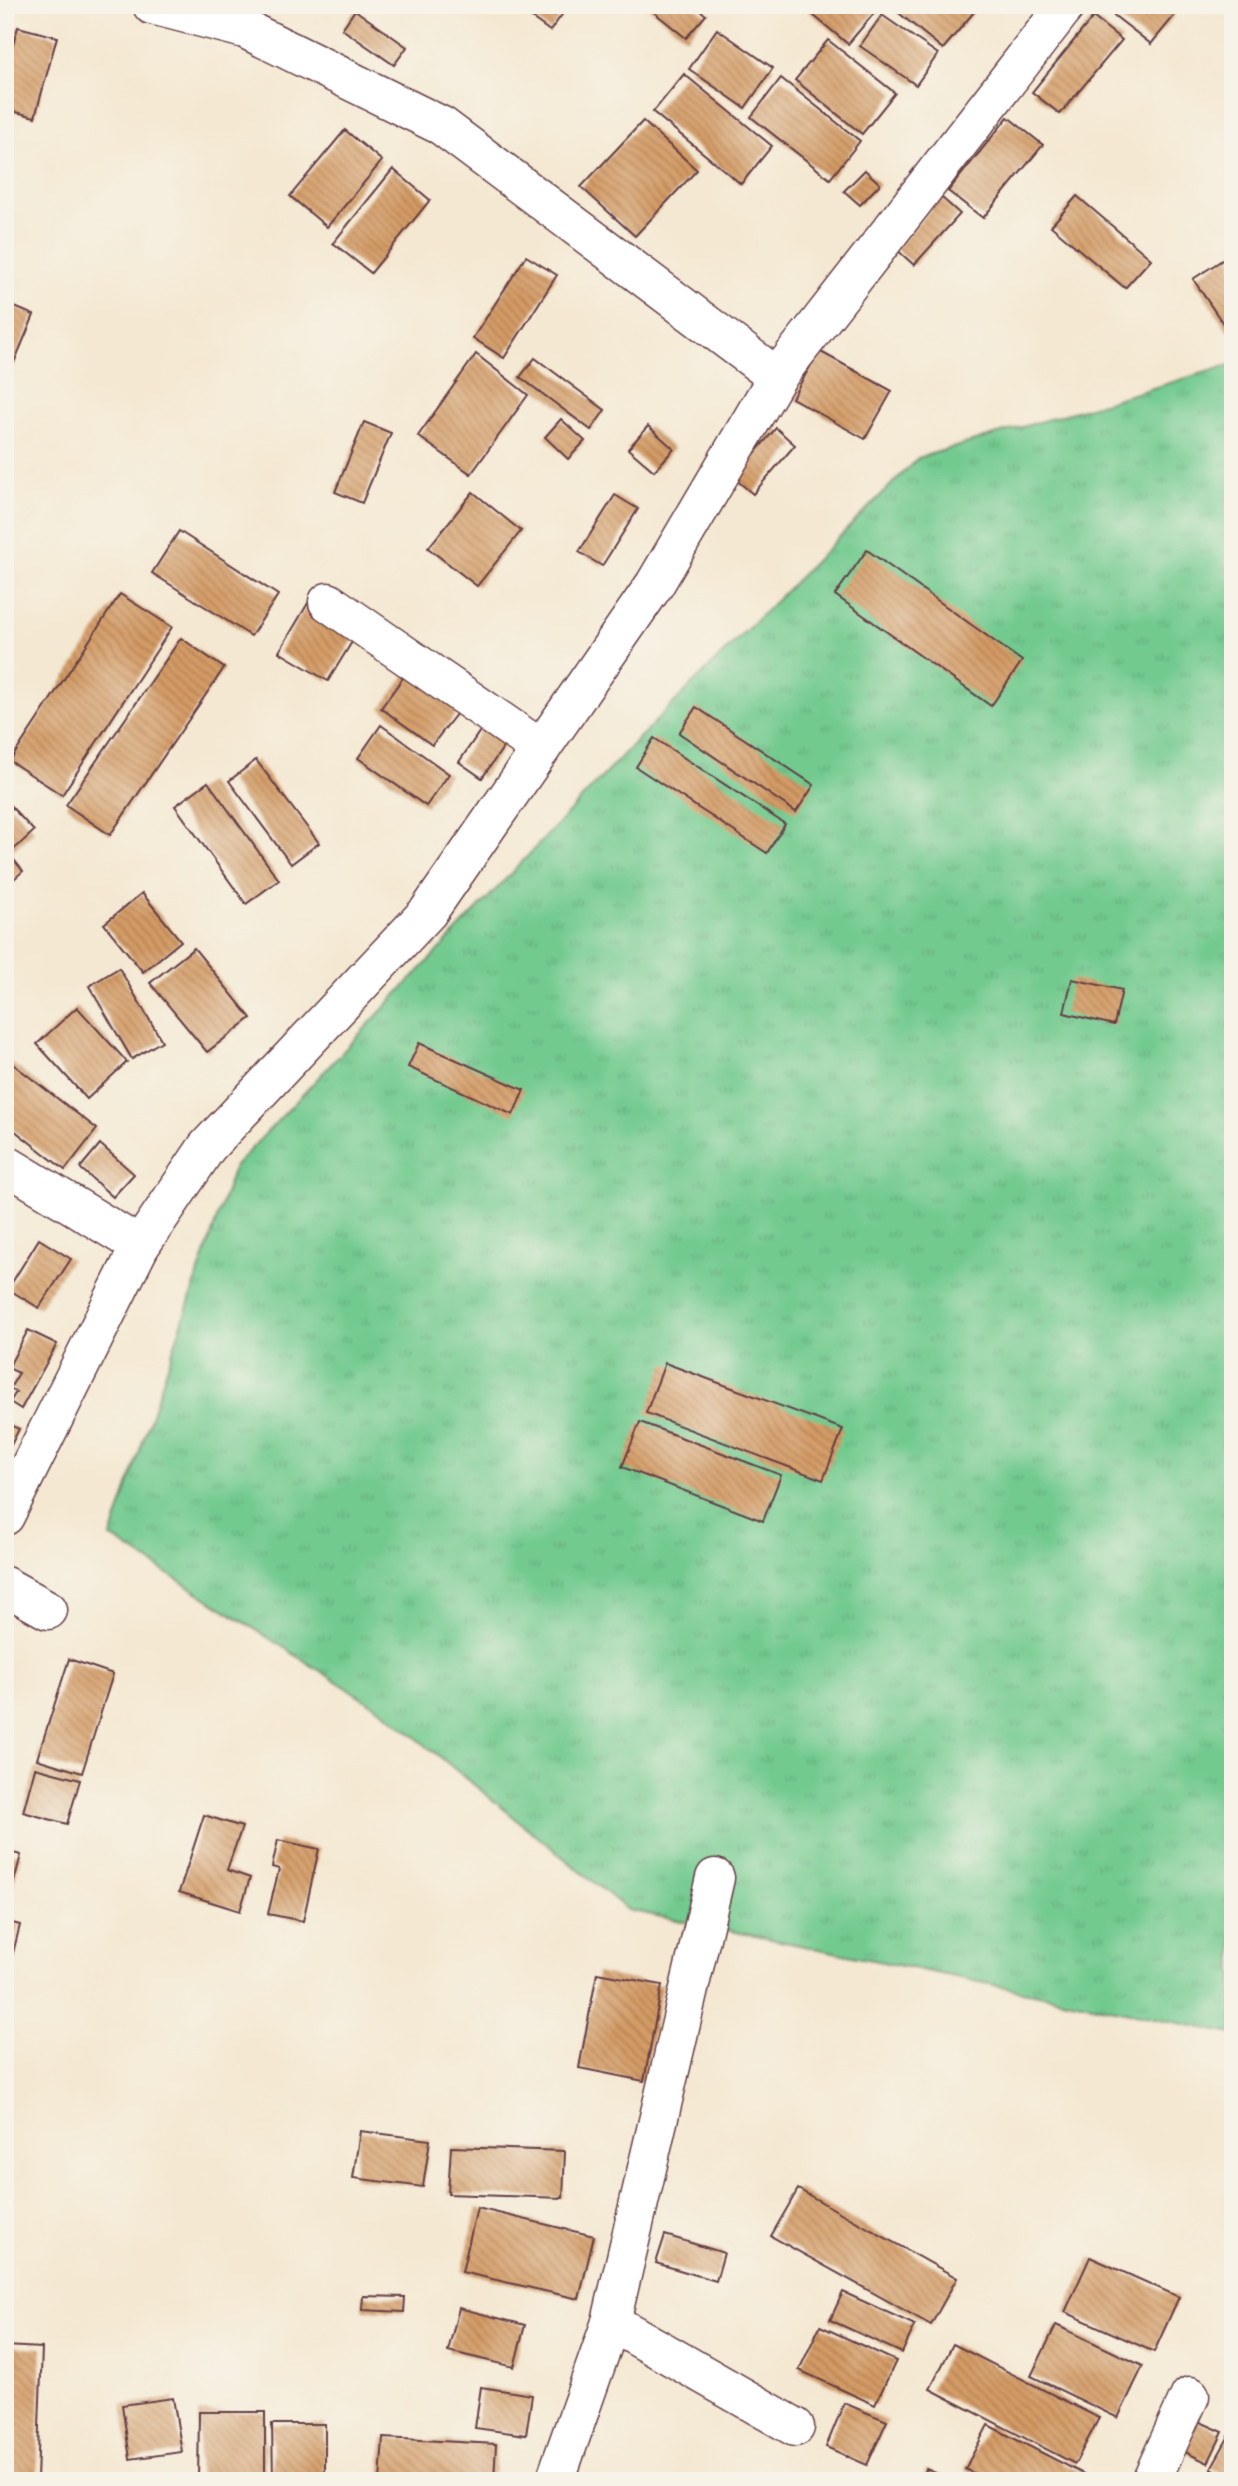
<svg xmlns="http://www.w3.org/2000/svg" width="1238" height="2486" viewBox="0 0 1238 2486" font-family="Caveat,sans-serif">
<style>
.grass{fill:url(#grass-tufts);stroke:#5e745d;stroke-width:2}
.building{fill:url(#building-back-hatch)}
.lines{fill:none;stroke-linecap:round;stroke-linejoin:round}
.minor-casing{stroke:#643d44;stroke-width:41}
.minor{stroke:#fff;stroke-width:38}
</style>
<defs>
<pattern id="grass-tufts" width="24" height="20" patternUnits="userSpaceOnUse" patternTransform="scale(1.75)"><rect width="24" height="20" fill="#72ca8f"/><path d="M3 7l-1-3M5 7V3M7 7l1-3M15 17l-1-3M17 17v-4M19 17l1-3" fill="none" stroke="#64ad7c"/></pattern>
<pattern id="building-back-hatch" width="6" height="6" patternUnits="userSpaceOnUse" patternTransform="scale(1.75)"><rect width="6" height="6" fill="#d49b65"/><path d="M-1 5l2 2M0 0l6 6M5-1l2 2" fill="none" stroke="#ae7e53"/></pattern>
</defs>
<rect width="100%" height="100%" fill="#f7f3e8"/>
<filter id="ink" filterUnits="userSpaceOnUse"><feTurbulence type="fractalNoise" baseFrequency=".0143" numOctaves="2"/><feDisplacementMap in="SourceGraphic" scale="14" xChannelSelector="R" yChannelSelector="G"/><feConvolveMatrix kernelMatrix="1 2 1 2 8 2 1 2 1" color-interpolation-filters="sRGB"/></filter>
<filter id="wash" filterUnits="userSpaceOnUse"><feTurbulence type="fractalNoise" baseFrequency=".00686" numOctaves="4" result="noise"/><feDisplacementMap in="SourceGraphic" scale="28" xChannelSelector="R" yChannelSelector="G"/><feGaussianBlur stdDeviation="1.57" result="paint"/><feColorMatrix in="noise" values="0 0 0 0 0 0 0 0 0 0 0 0 0 0 0 0 0 1.4 0 .05"/><feComposite in="paint" operator="in"/></filter>
<g filter="url(#wash)">
<rect width="100%" height="100%" fill="#f4e8d2"/>
<path class="grass" d="M 1233,364 L 1233,2034 L 628,1910 L 386,1713 L 111,1537 L 234,1167 L 639,738 L 918,458 Z"/>
<g id="blocks">
<g class="building">
<path d="M 514,5 L 569,5 L 550,31 Z"/>
<path d="M 645,5 L 694,5 L 706,15 L 686,38 Z"/>
<path d="M 801,5 L 881,5 L 848,44 Z"/>
<path d="M 889,5 L 966,5 L 974,12 L 943,49 Z"/>
<path d="M 1117,5 L 1163,5 L 1175,15 L 1151,44 L 1111,13 Z"/>
<path d="M 355,10 L 407,47 L 394,65 L 342,29 Z"/>
<path d="M 882,15 L 938,54 L 916,85 L 860,46 Z"/>
<path d="M 1093,17 L 1122,40 L 1060,114 L 1032,92 Z"/>
<path d="M 18,27 L 57,37 L 35,117 L 5,109 L 5,72 Z"/>
<path d="M 717,29 L 773,68 L 745,108 L 689,69 Z"/>
<path d="M 828,40 L 895,93 L 862,134 L 795,80 Z"/>
<path d="M 684,74 L 772,146 L 741,184 L 653,112 Z"/>
<path d="M 781,78 L 860,141 L 830,179 L 751,117 Z"/>
<path d="M 1008,117 L 1043,145 L 983,218 L 948,191 Z"/>
<path d="M 643,121 L 697,170 L 635,236 L 581,187 Z"/>
<path d="M 345,130 L 382,161 L 327,227 L 290,196 Z"/>
<path d="M 393,169 L 430,200 L 371,273 L 333,243 Z"/>
<path d="M 865,170 L 880,184 L 860,205 L 844,191 Z"/>
<path d="M 1077,196 L 1151,259 L 1125,288 L 1051,226 Z"/>
<path d="M 941,197 L 960,214 L 914,265 L 896,249 Z"/>
<path d="M 1233,253 L 1233,327 L 1228,331 L 1193,279 Z"/>
<path d="M 526,256 L 557,275 L 504,358 L 473,338 Z"/>
<path d="M 5,303 L 34,315 L 13,365 L 5,362 Z"/>
<path d="M 819,351 L 892,391 L 865,439 L 792,398 Z"/>
<path d="M 476,354 L 528,395 L 471,474 L 418,436 Z"/>
<path d="M 535,358 L 605,410 L 591,430 L 520,377 Z"/>
<path d="M 561,419 L 585,441 L 568,459 L 545,437 Z"/>
<path d="M 364,422 L 391,433 L 362,503 L 335,492 Z"/>
<path d="M 648,426 L 674,449 L 654,471 L 628,449 Z"/>
<path d="M 776,428 L 795,445 L 753,494 L 734,478 Z"/>
<path d="M 473,492 L 521,531 L 477,586 L 428,548 Z"/>
<path d="M 615,495 L 638,509 L 602,566 L 579,552 Z"/>
<path d="M 179,531 L 278,595 L 251,636 L 152,573 Z"/>
<path d="M 867,550 L 1022,661 L 991,706 L 835,595 Z"/>
<path d="M 120,594 L 172,627 L 62,795 L 10,761 Z"/>
<path d="M 308,603 L 358,632 L 328,681 L 279,652 Z"/>
<path d="M 181,638 L 224,668 L 110,835 L 66,805 Z"/>
<path d="M 408,671 L 460,709 L 432,745 L 381,708 Z"/>
<path d="M 696,707 L 814,785 L 796,812 L 679,733 Z"/>
<path d="M 381,725 L 449,774 L 426,806 L 358,758 Z"/>
<path d="M 484,725 L 507,742 L 482,778 L 459,762 Z"/>
<path d="M 654,738 L 785,824 L 767,853 L 636,767 Z"/>
<path d="M 256,760 L 319,843 L 291,864 L 229,781 Z"/>
<path d="M 208,782 L 279,880 L 246,904 L 175,806 Z"/>
<path d="M 5,800 L 34,831 L 9,854 L 23,871 L 5,887 Z"/>
<path d="M 142,893 L 181,941 L 143,972 L 104,924 Z"/>
<path d="M 194,948 L 251,1018 L 207,1052 L 150,983 Z"/>
<path d="M 119,968 L 162,1041 L 132,1059 L 89,986 Z"/>
<path d="M 1072,979 L 1122,990 L 1114,1025 L 1064,1013 Z"/>
<path d="M 77,1007 L 127,1062 L 87,1099 L 37,1044 Z"/>
<path d="M 419,1043 L 524,1090 L 513,1115 L 408,1067 Z"/>
<path d="M 5,1058 L 97,1129 L 65,1170 L 5,1123 Z"/>
<path d="M 100,1144 L 134,1174 L 113,1197 L 80,1168 Z"/>
<path d="M 39,1239 L 71,1259 L 39,1308 L 8,1289 Z"/>
<path d="M 28,1330 L 57,1344 L 21,1409 L 10,1402 L 16,1392 L 10,1388 L 19,1373 L 8,1368 Z"/>
<path d="M 665,1363 L 843,1429 L 823,1480 L 646,1413 Z"/>
<path d="M 5,1422 L 19,1429 L 5,1457 Z"/>
<path d="M 640,1422 L 781,1475 L 763,1521 L 622,1467 Z"/>
<path d="M 69,1659 L 113,1674 L 82,1773 L 37,1759 Z"/>
<path d="M 35,1768 L 80,1780 L 67,1824 L 23,1812 Z"/>
<path d="M 204,1815 L 242,1827 L 227,1870 L 250,1878 L 240,1911 L 179,1892 Z"/>
<path d="M 278,1840 L 319,1849 L 303,1921 L 268,1914 L 279,1869 L 272,1867 Z"/>
<path d="M 5,1851 L 21,1855 L 6,1912 L 5,1912 Z"/>
<path d="M 5,1921 L 20,1925 L 6,1981 L 5,1981 Z"/>
<path d="M 597,1973 L 662,1985 L 644,2081 L 579,2068 Z"/>
<path d="M 360,2131 L 430,2140 L 423,2187 L 353,2178 Z"/>
<path d="M 451,2147 L 565,2151 L 563,2198 L 448,2194 Z"/>
<path d="M 798,2189 L 957,2278 L 931,2325 L 771,2236 Z"/>
<path d="M 477,2208 L 594,2236 L 579,2299 L 462,2272 Z"/>
<path d="M 665,2235 L 724,2253 L 716,2281 L 656,2263 Z"/>
<path d="M 1090,2257 L 1179,2297 L 1154,2352 L 1065,2312 Z"/>
<path d="M 843,2292 L 915,2325 L 902,2353 L 830,2320 Z"/>
<path d="M 363,2296 L 405,2297 L 404,2312 L 362,2310 Z"/>
<path d="M 459,2308 L 525,2325 L 514,2367 L 448,2351 Z"/>
<path d="M 1056,2325 L 1143,2366 L 1118,2418 L 1031,2376 Z"/>
<path d="M 820,2326 L 896,2361 L 875,2405 L 799,2370 Z"/>
<path d="M 953,2344 L 1099,2418 L 1075,2464 L 930,2389 Z"/>
<path d="M 5,2346 L 42,2348 L 37,2479 L 5,2478 Z"/>
<path d="M 481,2387 L 532,2395 L 526,2435 L 475,2428 Z"/>
<path d="M 173,2398 L 182,2452 L 130,2459 L 122,2405 Z"/>
<path d="M 844,2403 L 887,2421 L 867,2465 L 826,2447 Z"/>
<path d="M 199,2412 L 265,2412 L 265,2481 L 198,2481 Z"/>
<path d="M 1198,2421 L 1223,2432 L 1208,2463 L 1183,2451 Z"/>
<path d="M 272,2424 L 325,2424 L 325,2481 L 273,2481 Z"/>
<path d="M 988,2425 L 1097,2481 L 988,2481 L 965,2469 Z"/>
<path d="M 1233,2429 L 1233,2480 L 1211,2468 Z"/>
<path d="M 383,2438 L 496,2444 L 494,2481 L 380,2481 Z"/>
<path d="M 926,2469 L 954,2481 L 921,2481 Z"/>
</g>
</g>
</g>
<g filter="url(#ink)">
<use href="#blocks" fill-opacity="0" stroke="#643d44" stroke-width="2"/>
<g class="lines">
<g class="minor-casing">
<g id="minor">
<path d="M 152,5 L 245,29 L 442,126 L 777,377"/>
<path d="M 328,602 L 541,749"/>
<path d="M 5,1164 L 140,1246"/>
<path d="M 5,1516 L 140,1246 L 207,1147 L 428,912 L 655,584 L 777,377 L 1066,5"/>
<path d="M 5,1586 L 48,1610"/>
<path d="M 611,2322 L 795,2427"/>
<path d="M 555,2481 L 611,2322 L 715,1878"/>
<path d="M 1151,2481 L 1190,2396"/>
</g>
</g>
<use href="#minor" class="minor"/>
</g>
</g>
<rect width="1238" height="2486" fill="none" stroke="#f7f3e8" stroke-width="28"/>
</svg>
